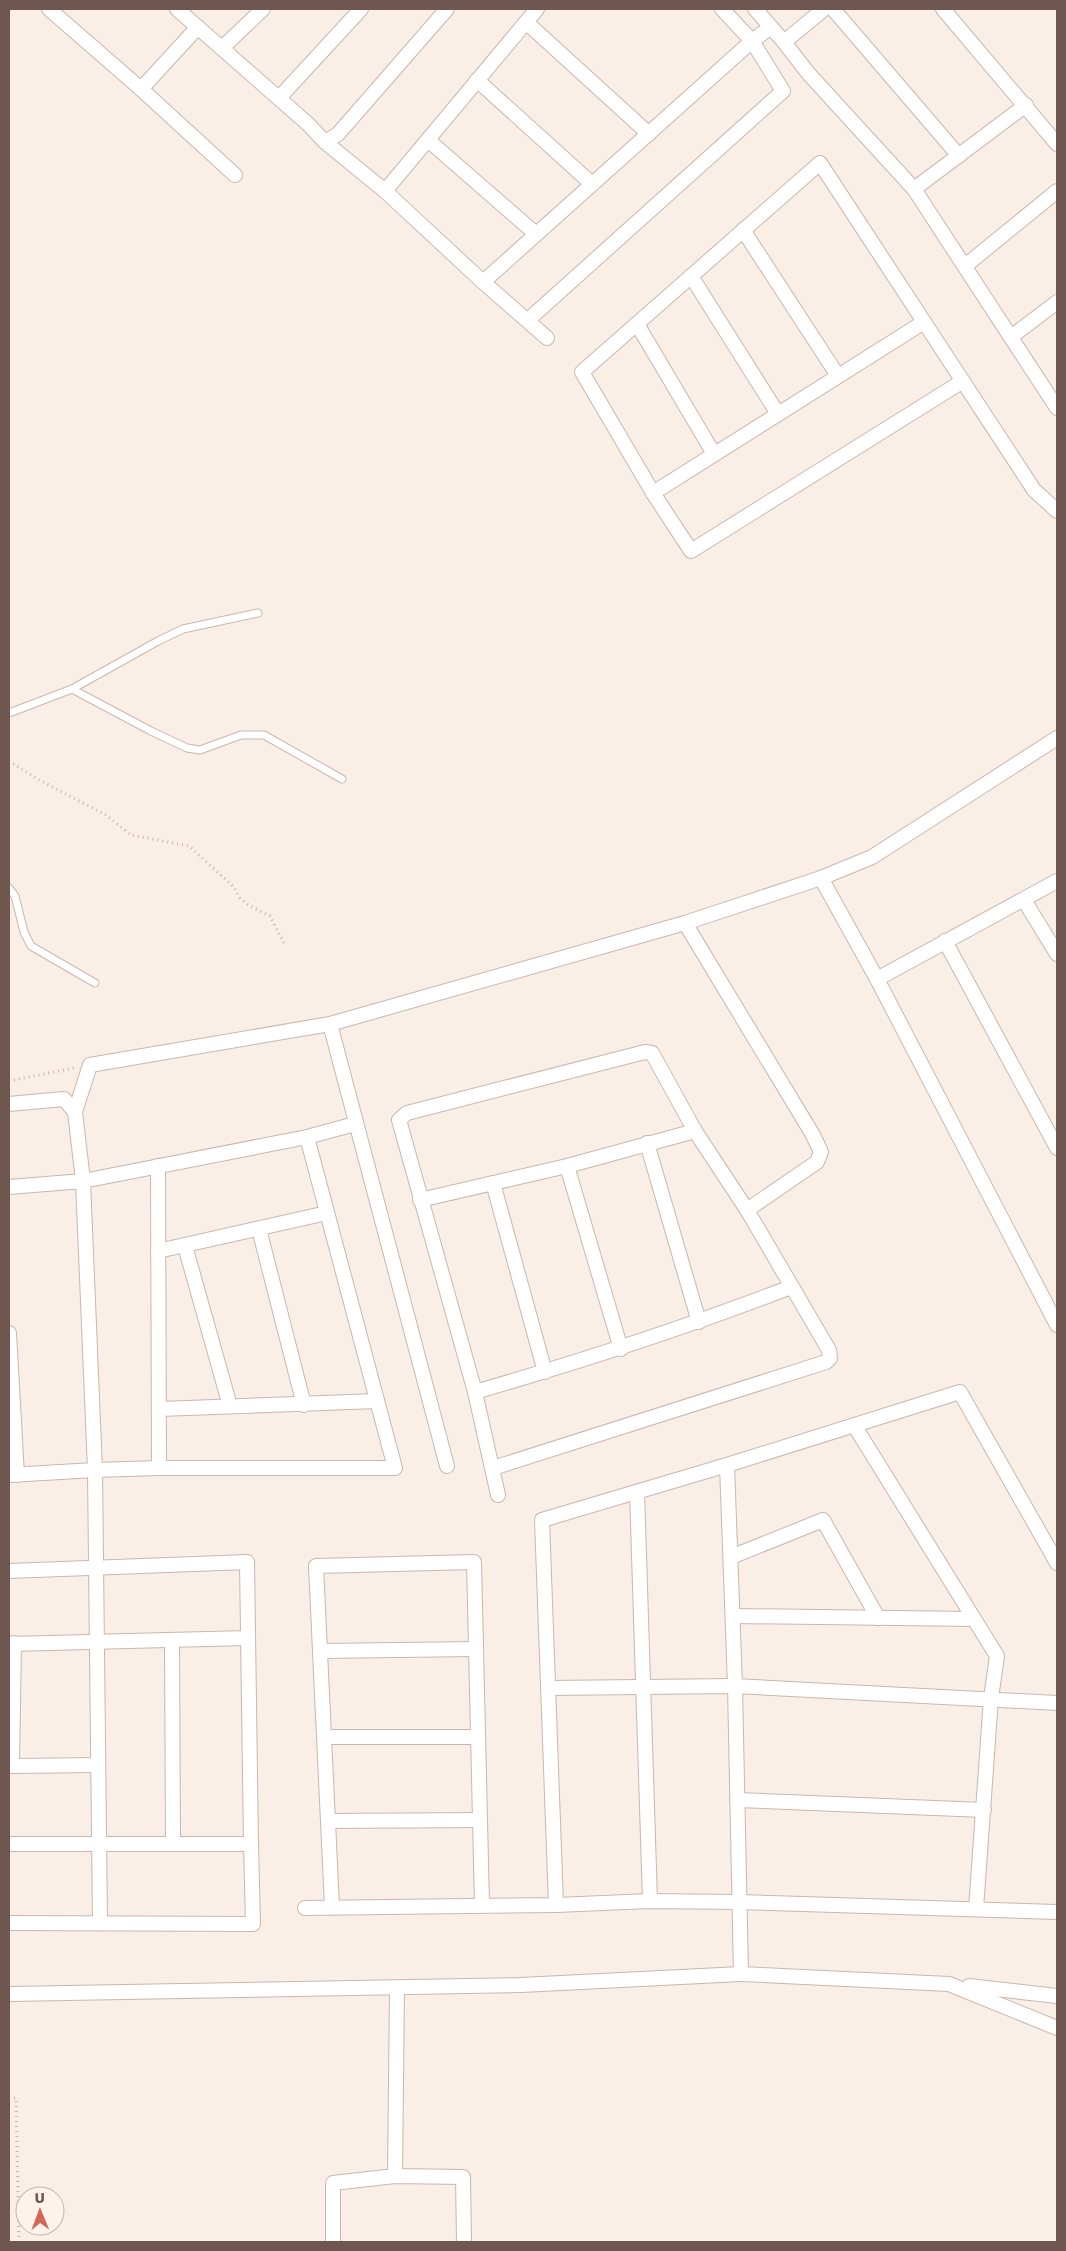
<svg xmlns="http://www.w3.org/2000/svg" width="1066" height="2251" viewBox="0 0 1066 2251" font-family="Rubik,sans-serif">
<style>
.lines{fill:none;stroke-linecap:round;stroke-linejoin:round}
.lane-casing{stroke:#c9b7ad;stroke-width:9}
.street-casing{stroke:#c9b7ad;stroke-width:16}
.path{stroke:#cfb0a4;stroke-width:3;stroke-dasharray:1 4;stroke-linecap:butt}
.lane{stroke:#fff;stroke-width:7}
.street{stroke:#fff;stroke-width:14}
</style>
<rect width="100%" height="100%" fill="#f9efe6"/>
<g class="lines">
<g class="lane-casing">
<g id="lane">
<path d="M 72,689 L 151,731 L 187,748 L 200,750 L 241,735 L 264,735 L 342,779"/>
<path d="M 9,713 L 72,689 L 158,641 L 183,629 L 258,613"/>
<path d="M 9,888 L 15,896 L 24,932 L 31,946 L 95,983"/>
</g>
</g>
<g class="street-casing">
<g id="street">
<path d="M 49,9 L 141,89 L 198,27"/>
<path d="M 177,9 L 308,124 L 325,142 L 338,134 L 447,9"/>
<path d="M 755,9 L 784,42"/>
<path d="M 824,9 L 784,42 L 808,73 L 914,189 L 1057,408"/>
<path d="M 833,9 L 959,156"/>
<path d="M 943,9 L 1057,144"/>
<path d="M 526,22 L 649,134"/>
<path d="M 222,48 L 263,9"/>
<path d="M 477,80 L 592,184"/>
<path d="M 141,89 L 235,175"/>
<path d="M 279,98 L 361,9"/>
<path d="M 428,140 L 536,234"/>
<path d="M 325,142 L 385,191 L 537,9"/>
<path d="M 914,189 L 1026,105"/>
<path d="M 385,191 L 483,282 L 547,338"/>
<path d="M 743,230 L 838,376"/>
<path d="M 965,266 L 1057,191"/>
<path d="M 691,276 L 778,414"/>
<path d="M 483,282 L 752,41 L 771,27"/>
<path d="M 528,320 L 783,91 L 752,41 L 722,9"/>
<path d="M 637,324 L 714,454"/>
<path d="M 1011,337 L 1057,302"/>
<path d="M 963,381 L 691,551 L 653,493 L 582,372 L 820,163 L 1034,490 L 1057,511"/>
<path d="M 653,493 L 924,322"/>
<path d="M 821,878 L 877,979 L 1057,881"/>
<path d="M 1024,900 L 1057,954"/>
<path d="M 685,923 L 813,1135 L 821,1152 L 817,1162 L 747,1210"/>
<path d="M 945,941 L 1057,1148"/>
<path d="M 877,979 L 1057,1325"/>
<path d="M 330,1024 L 447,1466"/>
<path d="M 9,1104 L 64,1099 L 75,1112 L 83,1181 L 9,1187"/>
<path d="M 75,1112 L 90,1065 L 330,1024 L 685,923 L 821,878 L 872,857 L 1057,738"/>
<path d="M 647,1143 L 699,1322"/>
<path d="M 567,1166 L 621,1349"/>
<path d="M 493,1183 L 545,1372"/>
<path d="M 420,1200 L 567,1166 L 695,1131"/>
<path d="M 259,1229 L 304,1405"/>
<path d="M 185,1246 L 230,1406"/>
<path d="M 158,1251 L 327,1213"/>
<path d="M 9,1333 L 17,1475"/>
<path d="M 475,1392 C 582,1361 687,1327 791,1287"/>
<path d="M 159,1409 L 377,1401"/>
<path d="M 854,1425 L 997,1656 L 991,1698 L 976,1909"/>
<path d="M 727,1465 L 735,1686 L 741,1974 L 949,1984 L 1057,2028"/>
<path d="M 159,1468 L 395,1468 L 307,1137"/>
<path d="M 493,1468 L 826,1362 L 830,1358 L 829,1350 L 747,1210 L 695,1131 L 652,1053 L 645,1052 L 407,1113 L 399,1120 L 475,1392 L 498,1495"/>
<path d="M 9,1475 L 95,1470 L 83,1181 L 307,1137 L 355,1124"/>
<path d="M 637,1492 L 650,1901"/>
<path d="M 731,1557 L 823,1520 L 878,1618"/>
<path d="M 9,1571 L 247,1562 L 251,1844 L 9,1844"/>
<path d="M 733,1616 L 974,1619"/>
<path d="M 172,1640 L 173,1844"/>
<path d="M 9,1644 L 248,1638"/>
<path d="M 320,1651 L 476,1649"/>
<path d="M 548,1688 L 735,1686 L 1057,1703"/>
<path d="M 324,1737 L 478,1737"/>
<path d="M 9,1766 L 98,1765"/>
<path d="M 12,1766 L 14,1643"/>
<path d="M 737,1800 L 984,1810"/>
<path d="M 328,1821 L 480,1820"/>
<path d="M 556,1905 L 542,1520 L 727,1465 L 960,1392 L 1057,1563"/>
<path d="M 332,1907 L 316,1566 L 474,1562 L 482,1905"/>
<path d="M 305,1908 L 556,1905 L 650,1901 L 738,1902 L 1057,1912"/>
<path d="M 9,1923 L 253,1924 L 251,1844"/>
<path d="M 100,1923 L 95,1470 L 159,1468 L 158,1166"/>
<path d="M 969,1986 L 1057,1996"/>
<path d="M 9,1994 L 521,1985 L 741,1974"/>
<path d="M 395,2176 L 397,1988"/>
<path d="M 333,2242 L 333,2183 L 395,2176 L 463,2177 L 464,2242"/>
</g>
</g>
<g class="path">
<path d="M 9,761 L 39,780 L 106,815 L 131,835 L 189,846 L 234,887 L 240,898 L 248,905 L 270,916 L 285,945"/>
<path d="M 9,1081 L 74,1068"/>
<path d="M 9,2098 L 16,2098 L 19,2242"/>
</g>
<use href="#lane" class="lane"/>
<use href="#street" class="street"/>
</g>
<rect width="1066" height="2251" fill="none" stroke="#6f564e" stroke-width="20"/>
<g transform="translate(40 2211) rotate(359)"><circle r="24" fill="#fcf4eb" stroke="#c4b5ac"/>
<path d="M0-4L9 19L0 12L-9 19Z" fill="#d3685a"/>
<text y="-8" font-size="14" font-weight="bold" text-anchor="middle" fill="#6f564e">U</text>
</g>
</svg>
